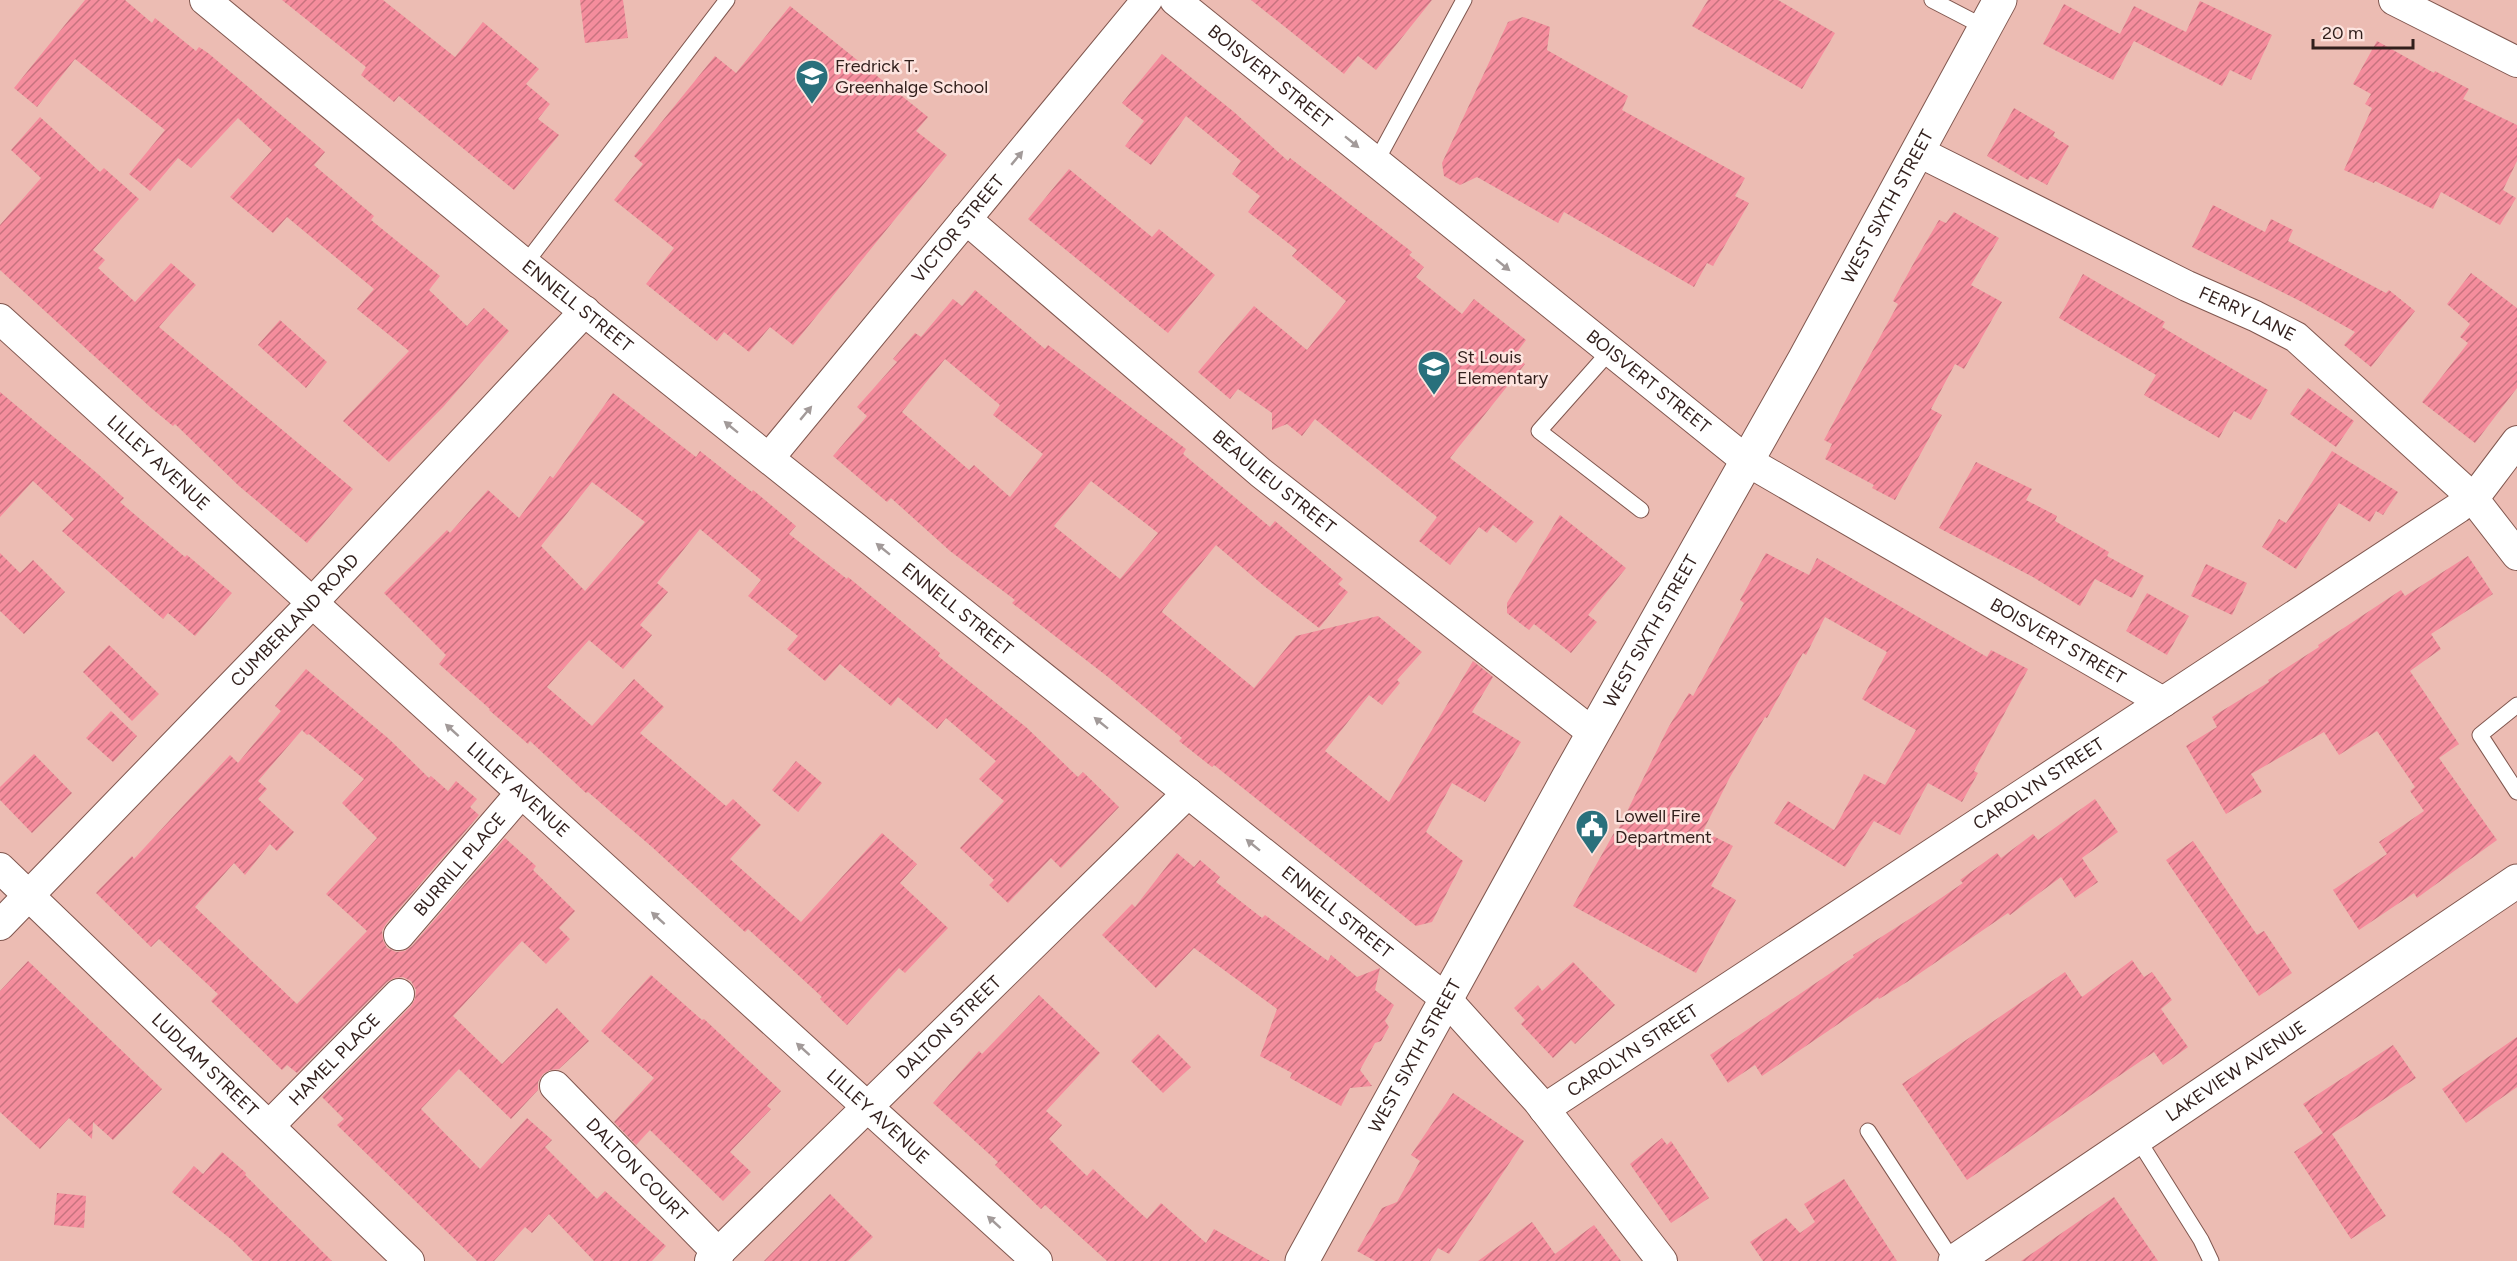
<svg xmlns="http://www.w3.org/2000/svg" width="2517" height="1261" viewBox="0 0 2517 1261" font-family="Figtree,sans-serif">
<style>
.building{fill:url(#building-hatch);fill-rule:evenodd}
.lines{fill:none;stroke-linecap:round;stroke-linejoin:round}
.lane-casing{stroke:#80574f;stroke-width:17}
.street-casing{stroke:#80574f;stroke-width:32}
.secondary-casing{stroke:#80574f;stroke-width:35}
.lane{stroke:#fff;stroke-width:15}
.street{stroke:#fff;stroke-width:30}
.secondary{stroke:#fff;stroke-width:33}
.oneway{fill:#a29a99}
.labels{text-anchor:middle;dominant-baseline:central;stroke-width:5;stroke-linejoin:round;paint-order:stroke}
.poi-label{font-size:18px;fill:#311f1c;stroke:#fde4df;text-anchor:start}
.street-label{font-size:18px;fill:#311f1c;stroke:#fde4df}
</style>
<defs>
<pattern id="building-hatch" width="6" height="6" patternUnits="userSpaceOnUse" patternTransform="scale(1.5)"><rect width="6" height="6" fill="#f58d9d"/><path d="M-1 1l2-2M0 6l6-6M5 7l2-2" fill="none" stroke="#c7737f"/></pattern>
</defs>
<rect width="100%" height="100%" fill="#ecbcb3"/>
<g class="building">
<path d="M 85,0 L 125,0 L 152,23 L 155,18 L 196,51 L 199,47 L 208,53 L 325,152 L 314,165 L 374,216 L 371,220 L 440,276 L 429,290 L 467,326 L 484,308 L 509,331 L 444,406 L 389,462 L 343,421 L 409,351 L 357,309 L 374,289 L 287,217 L 273,233 L 230,197 L 272,150 L 238,118 L 191,168 L 178,158 L 150,191 L 129,174 L 165,130 L 75,59 L 37,107 L 14,88 Z"/>
<path d="M 282,0 L 383,0 L 455,57 L 483,22 L 539,69 L 526,84 L 550,104 L 538,119 L 559,135 L 514,190 L 399,96 L 394,102 L 361,75 L 366,67 Z"/>
<path d="M 580,0 L 623,0 L 628,38 L 585,43 Z"/>
<path d="M 1251,0 L 1432,0 L 1376,70 L 1358,56 L 1344,74 Z"/>
<path d="M 1708,0 L 1778,0 L 1835,33 L 1802,89 L 1692,26 Z"/>
<path d="M 2200,1 L 2272,35 L 2251,80 L 2230,70 L 2222,86 L 2134,41 L 2113,80 L 2043,44 L 2064,4 L 2120,34 L 2134,6 L 2186,32 Z"/>
<path d="M 790,6 L 928,117 L 916,131 L 947,155 L 793,345 L 770,327 L 749,352 L 724,332 L 717,341 L 646,284 L 674,248 L 614,200 L 643,164 L 634,156 L 715,56 L 736,73 Z"/>
<path d="M 1523,17 L 1550,27 L 1547,50 L 1628,96 L 1622,110 L 1745,178 L 1735,196 L 1749,203 L 1713,266 L 1707,263 L 1694,287 L 1564,212 L 1558,223 L 1477,177 L 1460,185 L 1444,176 L 1442,163 L 1508,22 Z"/>
<path d="M 2377,41 L 2434,73 L 2435,71 L 2469,89 L 2463,99 L 2517,125 L 2517,161 L 2503,190 L 2516,198 L 2500,225 L 2441,192 L 2433,209 L 2375,181 L 2374,183 L 2344,170 L 2372,108 L 2365,104 L 2371,94 L 2353,84 Z"/>
<path d="M 1162,54 L 1234,112 L 1288,161 L 1290,158 L 1412,252 L 1409,255 L 1424,267 L 1416,277 L 1462,314 L 1474,299 L 1526,340 L 1514,356 L 1525,364 L 1450,458 L 1534,522 L 1516,543 L 1493,525 L 1487,533 L 1479,527 L 1450,565 L 1419,541 L 1437,517 L 1315,419 L 1302,436 L 1287,424 L 1272,430 L 1272,413 L 1238,389 L 1230,399 L 1198,372 L 1254,306 L 1307,350 L 1346,301 L 1292,256 L 1297,250 L 1248,212 L 1260,196 L 1232,174 L 1241,161 L 1186,116 L 1151,165 L 1125,146 L 1144,121 L 1122,103 Z"/>
<path d="M 2014,108 L 2055,132 L 2053,136 L 2069,146 L 2047,185 L 2030,176 L 2028,180 L 1987,156 Z"/>
<path d="M 40,117 L 100,172 L 104,168 L 139,199 L 93,250 L 105,260 L 98,268 L 135,302 L 171,263 L 196,285 L 159,327 L 353,489 L 307,543 L 239,486 L 175,424 L 173,426 L 150,407 L 0,270 L 0,225 L 41,178 L 11,150 Z"/>
<path d="M 1069,169 L 1152,237 L 1159,229 L 1215,275 L 1168,333 L 1028,219 Z"/>
<path d="M 2213,205 L 2265,232 L 2271,219 L 2293,230 L 2288,241 L 2386,293 L 2389,290 L 2415,311 L 2371,367 L 2344,345 L 2355,332 L 2300,301 L 2192,247 Z"/>
<path d="M 1954,212 L 1999,238 L 1971,285 L 2002,302 L 1964,369 L 1955,364 L 1931,409 L 1942,415 L 1895,500 L 1872,488 L 1874,485 L 1825,459 L 1832,444 L 1824,440 L 1898,304 L 1893,301 L 1916,259 L 1939,220 L 1946,223 Z"/>
<path d="M 2471,273 L 2517,308 L 2517,388 L 2475,443 L 2422,402 L 2468,343 L 2460,337 L 2470,324 L 2447,304 Z"/>
<path d="M 2083,274 L 2165,322 L 2162,327 L 2268,390 L 2251,420 L 2234,411 L 2219,438 L 2144,395 L 2156,375 L 2059,318 Z"/>
<path d="M 975,290 L 1045,349 L 1048,345 L 1186,449 L 1183,454 L 1270,527 L 1275,521 L 1343,579 L 1338,584 L 1348,592 L 1319,628 L 1264,586 L 1216,545 L 1163,610 L 1162,612 L 1254,688 L 1296,636 L 1378,616 L 1422,652 L 1397,680 L 1400,683 L 1382,705 L 1369,695 L 1325,751 L 1389,802 L 1473,661 L 1493,677 L 1472,712 L 1521,742 L 1485,802 L 1452,783 L 1426,832 L 1463,861 L 1432,922 L 1416,926 L 1214,765 L 1212,767 L 1179,741 L 1182,738 L 1108,677 L 1012,603 L 1015,600 L 950,551 L 891,498 L 887,502 L 833,456 L 867,416 L 857,407 L 897,362 L 893,359 L 915,333 L 921,337 L 953,299 L 962,306 ZM 945,359 L 1000,405 L 993,415 L 1043,454 L 1010,497 L 974,465 L 969,470 L 902,412 ZM 1091,481 L 1158,533 L 1120,579 L 1054,526 Z"/>
<path d="M 280,320 L 327,362 L 306,388 L 258,345 Z"/>
<path d="M 2308,388 L 2354,421 L 2336,447 L 2290,414 Z"/>
<path d="M 0,392 L 98,474 L 124,498 L 120,502 L 185,557 L 187,555 L 232,593 L 195,636 L 168,613 L 163,619 L 62,531 L 74,519 L 33,481 L 0,517 Z"/>
<path d="M 613,393 L 696,457 L 700,451 L 752,492 L 753,490 L 796,526 L 789,534 L 847,579 L 848,577 L 940,653 L 938,656 L 1027,728 L 1078,777 L 1083,772 L 1119,807 L 1061,868 L 1051,858 L 1008,903 L 989,885 L 994,880 L 960,848 L 1004,801 L 979,779 L 996,761 L 946,718 L 937,729 L 898,697 L 891,706 L 840,664 L 825,681 L 787,649 L 798,636 L 748,596 L 761,580 L 700,529 L 657,583 L 668,592 L 640,625 L 652,635 L 623,669 L 589,640 L 547,687 L 592,726 L 634,679 L 664,707 L 640,733 L 726,806 L 733,799 L 761,825 L 730,859 L 801,922 L 882,833 L 917,864 L 900,883 L 948,928 L 905,973 L 899,968 L 847,1025 L 820,999 L 822,997 L 748,929 L 745,932 L 652,847 L 588,792 L 586,793 L 530,741 L 528,744 L 489,710 L 490,709 L 439,664 L 446,655 L 384,593 L 447,530 L 450,533 L 488,490 L 519,518 L 550,476 L 553,478 ZM 592,482 L 645,522 L 585,591 L 541,546 Z"/>
<path d="M 2332,451 L 2398,492 L 2383,515 L 2376,511 L 2370,522 L 2339,503 L 2296,569 L 2262,547 L 2279,519 L 2286,523 Z"/>
<path d="M 1976,462 L 2032,489 L 2026,500 L 2057,516 L 2055,521 L 2109,552 L 2107,556 L 2144,576 L 2132,598 L 2095,579 L 2080,606 L 2031,576 L 1939,528 Z"/>
<path d="M 1560,515 L 1626,568 L 1588,615 L 1597,622 L 1571,653 L 1534,624 L 1529,630 L 1507,613 L 1507,603 Z"/>
<path d="M 0,553 L 20,573 L 33,560 L 65,592 L 24,634 L 0,611 Z"/>
<path d="M 1766,553 L 1809,575 L 1817,558 L 1987,657 L 1991,650 L 2028,669 L 1974,771 L 1978,773 L 1962,802 L 1928,783 L 1900,835 L 1874,821 L 1845,867 L 1774,823 L 1788,801 L 1834,830 L 1864,774 L 1885,785 L 1916,730 L 1862,699 L 1887,652 L 1825,617 L 1806,655 L 1803,653 L 1767,718 L 1765,717 L 1730,777 L 1703,831 L 1733,846 L 1711,886 L 1736,900 L 1696,973 L 1573,906 L 1614,833 L 1616,834 L 1668,728 L 1689,693 L 1693,696 L 1744,603 L 1740,600 Z"/>
<path d="M 2468,556 L 2493,594 L 2431,634 L 2441,649 L 2410,671 L 2459,744 L 2439,758 L 2497,840 L 2417,898 L 2414,893 L 2359,930 L 2333,890 L 2387,854 L 2379,842 L 2424,811 L 2410,791 L 2415,787 L 2377,731 L 2339,755 L 2324,732 L 2251,774 L 2262,792 L 2226,814 L 2186,746 L 2217,727 L 2212,717 L 2269,682 L 2268,680 L 2319,647 L 2318,645 L 2401,590 L 2405,596 Z"/>
<path d="M 2206,564 L 2247,583 L 2232,615 L 2191,596 Z"/>
<path d="M 2147,593 L 2189,616 L 2167,655 L 2126,631 Z"/>
<path d="M 109,645 L 159,694 L 132,721 L 83,672 Z"/>
<path d="M 306,669 L 389,739 L 429,778 L 431,776 L 448,791 L 456,781 L 477,799 L 470,807 L 479,815 L 386,924 L 382,931 L 383,940 L 387,948 L 396,952 L 405,951 L 412,946 L 505,838 L 536,866 L 533,870 L 575,911 L 559,928 L 570,939 L 546,964 L 522,941 L 453,1016 L 502,1064 L 557,1008 L 589,1041 L 559,1069 L 550,1070 L 543,1074 L 538,1082 L 538,1090 L 511,1119 L 459,1069 L 421,1109 L 480,1169 L 527,1118 L 552,1140 L 545,1147 L 597,1199 L 605,1191 L 666,1246 L 652,1261 L 594,1261 L 549,1214 L 532,1233 L 525,1227 L 494,1261 L 477,1261 L 337,1125 L 344,1119 L 322,1097 L 411,1006 L 415,999 L 416,990 L 411,981 L 403,977 L 394,978 L 387,982 L 297,1073 L 287,1065 L 282,1070 L 211,1001 L 218,994 L 159,939 L 151,947 L 96,893 L 132,856 L 134,859 L 230,755 L 238,763 L 281,711 L 275,706 ZM 302,730 L 307,735 L 309,734 L 364,779 L 342,803 L 377,838 L 326,894 L 367,931 L 297,1004 L 195,907 L 234,863 L 245,875 L 270,844 L 277,851 L 294,832 L 258,799 L 267,789 L 258,781 Z"/>
<path d="M 111,711 L 137,736 L 113,762 L 86,738 Z"/>
<path d="M 34,754 L 72,793 L 32,833 L 0,800 L 0,787 Z"/>
<path d="M 796,761 L 822,783 L 798,812 L 772,790 Z"/>
<path d="M 2095,799 L 2118,832 L 2082,858 L 2098,882 L 2075,898 L 2061,877 L 2010,915 L 2008,913 L 1907,982 L 1879,999 L 1878,997 L 1762,1076 L 1755,1065 L 1728,1083 L 1710,1055 L 1854,957 L 1853,955 L 1925,909 L 1963,883 L 1960,880 L 1997,853 L 2001,858 L 2033,834 L 2038,840 Z"/>
<path d="M 2193,841 L 2257,935 L 2264,931 L 2292,973 L 2259,996 L 2166,860 Z"/>
<path d="M 1177,853 L 1194,867 L 1200,860 L 1220,877 L 1216,882 L 1262,918 L 1265,915 L 1328,961 L 1331,955 L 1357,977 L 1380,968 L 1375,990 L 1394,1005 L 1385,1021 L 1389,1027 L 1381,1041 L 1375,1043 L 1360,1070 L 1372,1086 L 1350,1088 L 1341,1106 L 1290,1078 L 1292,1073 L 1260,1056 L 1277,1009 L 1194,948 L 1156,988 L 1102,935 L 1132,904 L 1135,907 Z"/>
<path d="M 2132,960 L 2144,977 L 2152,972 L 2172,1000 L 2161,1009 L 2188,1047 L 2163,1065 L 2154,1052 L 1967,1180 L 1902,1084 L 2065,972 L 2082,997 Z"/>
<path d="M 28,961 L 162,1089 L 113,1140 L 93,1122 L 92,1139 L 69,1118 L 40,1149 L 0,1112 L 0,991 Z"/>
<path d="M 1573,962 L 1615,1005 L 1575,1044 L 1571,1040 L 1553,1058 L 1521,1024 L 1525,1020 L 1514,1008 L 1538,985 L 1542,991 Z"/>
<path d="M 651,975 L 702,1020 L 704,1019 L 781,1091 L 767,1106 L 771,1109 L 730,1152 L 751,1172 L 723,1201 L 650,1130 L 636,1145 L 614,1122 L 654,1078 L 601,1031 Z"/>
<path d="M 1039,995 L 1100,1053 L 1046,1111 L 1062,1125 L 1049,1139 L 1087,1176 L 1093,1169 L 1147,1219 L 1161,1203 L 1206,1243 L 1214,1229 L 1270,1261 L 1107,1261 L 1045,1205 L 1041,1209 L 995,1165 L 998,1162 L 933,1103 L 979,1051 L 982,1054 Z"/>
<path d="M 1158,1034 L 1191,1067 L 1163,1093 L 1131,1061 Z"/>
<path d="M 2517,1037 L 2517,1087 L 2466,1123 L 2442,1089 Z"/>
<path d="M 2393,1045 L 2416,1078 L 2332,1134 L 2386,1216 L 2351,1239 L 2294,1152 L 2323,1133 L 2303,1104 Z"/>
<path d="M 1453,1093 L 1524,1141 L 1449,1254 L 1438,1248 L 1430,1261 L 1375,1261 L 1357,1251 L 1382,1208 L 1397,1202 L 1420,1161 L 1411,1155 Z"/>
<path d="M 1662,1138 L 1667,1145 L 1671,1141 L 1709,1198 L 1671,1223 L 1630,1164 Z"/>
<path d="M 222,1152 L 246,1173 L 245,1175 L 332,1261 L 253,1261 L 232,1240 L 172,1192 L 194,1166 L 203,1174 Z"/>
<path d="M 1844,1179 L 1897,1261 L 1763,1261 L 1750,1242 L 1786,1218 L 1800,1233 L 1815,1222 L 1804,1204 Z"/>
<path d="M 57,1193 L 86,1196 L 84,1228 L 54,1225 Z"/>
<path d="M 830,1194 L 873,1237 L 848,1261 L 764,1261 Z"/>
<path d="M 2114,1197 L 2158,1261 L 2021,1261 Z"/>
<path d="M 1532,1222 L 1555,1254 L 1594,1225 L 1621,1261 L 1478,1261 Z"/>
</g>
<g class="lines">
<g class="lane-casing">
<g id="lane">
<path d="M 1932,0 L 1986,28"/>
<path d="M 1376,162 L 1464,0"/>
<path d="M 525,264 L 727,0"/>
<path d="M 1610,351 L 1539,431 L 1641,510"/>
<path d="M 2517,705 L 2480,735 L 2517,792"/>
<path d="M 1868,1131 L 1953,1261"/>
<path d="M 2137,1138 L 2201,1240 L 2211,1261"/>
</g>
</g>
<g class="street-casing">
<g id="street">
<path id="s1" d="M 205,0 L 525,264 L 1446,999 L 1538,1101 L 1662,1261"/>
<path id="s2" d="M 1175,0 L 1747,461 L 2163,702"/>
<path d="M 2394,0 L 2517,62"/>
<path id="s3" d="M 1919,152 L 2187,286 L 2255,316 L 2296,337 L 2472,497 L 2517,555"/>
<path id="s4" d="M 966,219 L 1261,473 L 1593,733"/>
<path id="s5" d="M 0,319 L 1037,1261"/>
<path id="s6" d="M 769,458 L 1147,0"/>
<path id="s7" d="M 0,868 L 409,1261"/>
<path id="s8" d="M 0,925 L 312,603 L 585,311"/>
<path id="s9" d="M 399,935 L 521,793"/>
<path id="s10" d="M 555,1086 L 719,1254"/>
<path id="s11" d="M 1544,1109 L 2458,508 L 2480,490 L 2517,441"/>
<path id="s12" d="M 270,1125 L 399,994"/>
<path id="s13" d="M 710,1261 L 1188,793"/>
</g>
</g>
<g class="secondary-casing">
<g id="secondary">
<path id="s14" d="M 1302,1261 L 1569,776 L 1804,360 L 2000,0"/>
<path id="s15" d="M 1955,1261 L 2517,881"/>
</g>
</g>
<use href="#lane" class="lane"/>
<use href="#street" class="street"/>
<use href="#secondary" class="secondary"/>
</g>
<defs><path id="oneway-solid" d="M-6-.8H1V-3.2L6.5 0L1 3.2V.8H-6Z" transform="scale(1.5)"/></defs>
<g class="oneway">
<use href="#oneway-solid" transform="translate(1352 142) rotate(39)"/>
<use href="#oneway-solid" transform="translate(1017 158) rotate(-50)"/>
<use href="#oneway-solid" transform="translate(1503 265) rotate(39)"/>
<use href="#oneway-solid" transform="translate(806 413) rotate(-50)"/>
<use href="#oneway-solid" transform="translate(731 427) rotate(-141)"/>
<use href="#oneway-solid" transform="translate(883 549) rotate(-141)"/>
<use href="#oneway-solid" transform="translate(1101 723) rotate(-141)"/>
<use href="#oneway-solid" transform="translate(452 730) rotate(-138)"/>
<use href="#oneway-solid" transform="translate(1253 845) rotate(-141)"/>
<use href="#oneway-solid" transform="translate(658 918) rotate(-138)"/>
<use href="#oneway-solid" transform="translate(803 1049) rotate(-138)"/>
<use href="#oneway-solid" transform="translate(994 1222) rotate(-138)"/>
</g>
<defs>
<g id="school-pin" transform="scale(1.725)"><path d="M0 17L-7.5 6A9.5 9.5 0 1 1 7.5 6Z" fill="#29707c" stroke="#fde4df"/><path d="M0-5L7-2L0 1L-7-2ZM-4 1L0 2.5L4 1V4Q0 6-4 4Z" fill="#fff"/></g>
<g id="civic-pin" transform="scale(1.725)"><path d="M0 17L-7.5 6A9.5 9.5 0 1 1 7.5 6Z" fill="#29707c" stroke="#fde4df"/><path d="M-.6-6.5H3V-4.5H.6V-3L4-1V1h2V6H-6V1h2V-1L-.6-3ZM-1.2 2.5V6h2.4V2.5Z" fill="#fff"/></g>
</defs>
<g fill-rule="evenodd">
<use href="#school-pin" x="812" y="76"/>
<use href="#school-pin" x="1434" y="367"/>
<use href="#civic-pin" x="1592" y="826"/>
</g>
<g class="labels">
<g class="poi-label">
<text x="835" y="66">Fredrick T.<tspan x="835" dy="21">Greenhalge School</tspan></text>
<text x="1457" y="357">St Louis<tspan x="1457" dy="21">Elementary</tspan></text>
<text x="1615" y="816">Lowell Fire<tspan x="1615" dy="21">Department</tspan></text>
</g>
<g class="street-label">
<text stroke="none"><textPath href="#s2" startOffset="122">BOISVERT STREET</textPath></text>
<text stroke="none"><textPath href="#s14" startOffset="1206">WEST SIXTH STREET</textPath></text>
<text stroke="none"><textPath href="#s6" startOffset="297">VICTOR STREET</textPath></text>
<text stroke="none"><textPath href="#s1" startOffset="482">ENNELL STREET</textPath></text>
<text stroke="none"><textPath href="#s3" startOffset="366">FERRY LANE</textPath></text>
<text stroke="none"><textPath href="#s2" startOffset="608">BOISVERT STREET</textPath></text>
<text stroke="none"><textPath href="#s5" startOffset="214">LILLEY AVENUE</textPath></text>
<text stroke="none"><textPath href="#s4" startOffset="405">BEAULIEU STREET</textPath></text>
<text stroke="none"><textPath href="#s1" startOffset="968">ENNELL STREET</textPath></text>
<text stroke="none"><textPath href="#s8" startOffset="424">CUMBERLAND ROAD</textPath></text>
<text stroke="none"><textPath href="#s14" startOffset="720">WEST SIXTH STREET</textPath></text>
<text stroke="none"><textPath href="#s2" startOffset="1094">BOISVERT STREET</textPath></text>
<text stroke="none"><textPath href="#s11" startOffset="592">CAROLYN STREET</textPath></text>
<text stroke="none"><textPath href="#s5" startOffset="700">LILLEY AVENUE</textPath></text>
<text stroke="none"><textPath href="#s9" startOffset="93">BURRILL PLACE</textPath></text>
<text stroke="none"><textPath href="#s1" startOffset="1454">ENNELL STREET</textPath></text>
<text stroke="none"><textPath href="#s13" startOffset="334">DALTON STREET</textPath></text>
<text stroke="none"><textPath href="#s11" startOffset="106">CAROLYN STREET</textPath></text>
<text stroke="none"><textPath href="#s14" startOffset="234">WEST SIXTH STREET</textPath></text>
<text stroke="none"><textPath href="#s12" startOffset="92">HAMEL PLACE</textPath></text>
<text stroke="none"><textPath href="#s7" startOffset="284">LUDLAM STREET</textPath></text>
<text stroke="none"><textPath href="#s15" startOffset="339">LAKEVIEW AVENUE</textPath></text>
<text stroke="none"><textPath href="#s5" startOffset="1186">LILLEY AVENUE</textPath></text>
<text stroke="none"><textPath href="#s10" startOffset="117">DALTON COURT</textPath></text>
</g>
</g>
<path d="M2313 39v9h100v-9" fill="none" stroke="#311f1c" stroke-width="3"/>
<text x="2322" y="39" font-size="18" fill="#311f1c" stroke="#fde4df" stroke-width="4.5" paint-order="stroke">20 m</text>
</svg>
